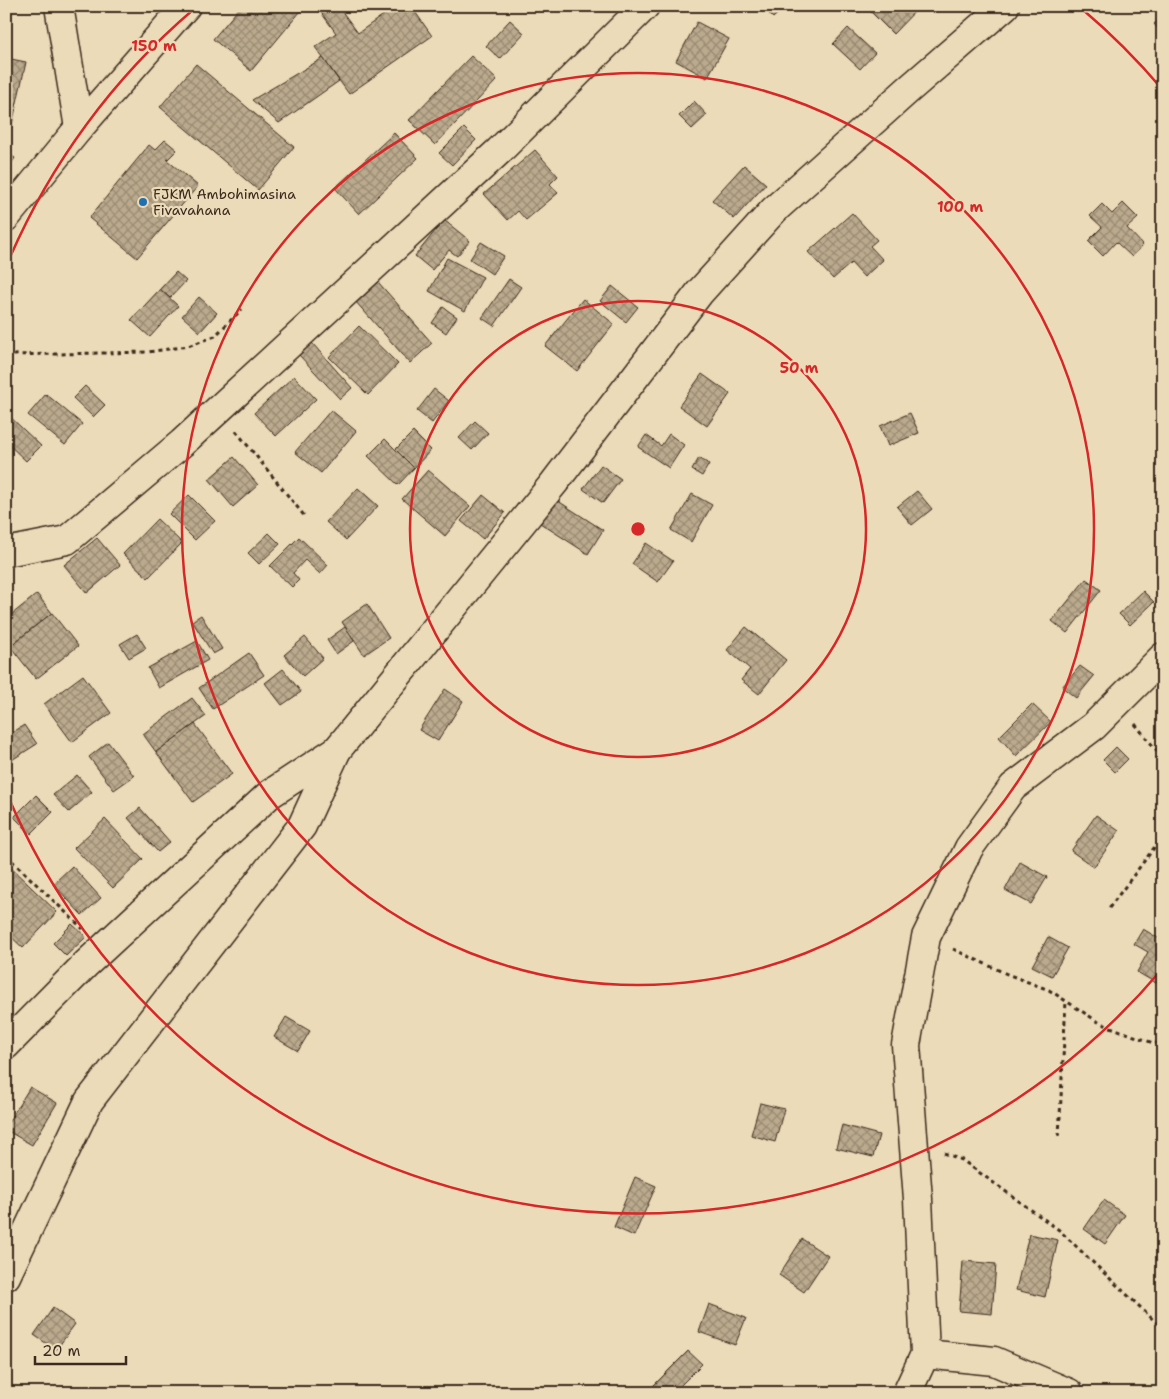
<svg xmlns="http://www.w3.org/2000/svg" width="1169" height="1399" viewBox="0 0 1169 1399" font-family="'Shantell Sans',sans-serif">
<style>
.building{fill:url(#building-cross-hatch);stroke:#3b2a1e}
.lines{fill:none;stroke-linecap:round;stroke-linejoin:round}
.minor-casing{stroke:#3b2a1e;stroke-width:31}
.major-casing{stroke:#3b2a1e;stroke-width:31}
.path{stroke:#3b2a1e;stroke-width:3;stroke-dasharray:4 4;stroke-linecap:butt}
.minor{stroke:#ecdbb8;stroke-width:28}
.major{stroke:#ecdbb8;stroke-width:28}
.ring{fill:none;stroke:#d62828;stroke-width:2.5}
.poi-dot{fill:#1f6fb2;stroke:#ecdbb8;stroke-width:2}
.labels{text-anchor:middle;dominant-baseline:central;stroke-width:4.5;stroke-linejoin:round;paint-order:stroke}
.poi-label{font-size:14px;fill:#3b2a1e;stroke:#ecdbb8;text-anchor:start}
.centre{fill:#d62828;stroke:#ecdbb8;stroke-width:2.5}
.ring-label{font-size:15px;text-anchor:middle;font-weight:bold;fill:#d62828;stroke:#ecdbb8;stroke-width:4.5;stroke-linejoin:round;paint-order:stroke}
</style>
<defs>
<pattern id="building-cross-hatch" width="8" height="8" patternUnits="userSpaceOnUse" patternTransform="scale(1.25)"><rect width="8" height="8" fill="#bbaa8d"/><path d="M0 0l8 8M0 8l8-8" fill="none" stroke="#998b73"/></pattern>
</defs>
<rect width="100%" height="100%" fill="#ecdbb8"/>
<filter id="ink" filterUnits="userSpaceOnUse"><feTurbulence type="fractalNoise" baseFrequency=".02" numOctaves="2"/><feDisplacementMap in="SourceGraphic" scale="10" xChannelSelector="R" yChannelSelector="G"/><feConvolveMatrix kernelMatrix="1 2 1 2 8 2 1 2 1" color-interpolation-filters="sRGB"/></filter>
<g filter="url(#ink)">
<g class="building">
<path d="M 241,6 L 305,6 L 251,71 L 213,39 Z"/>
<path d="M 318,6 L 338,6 L 358,33 L 396,6 L 411,6 L 432,36 L 349,94 L 315,47 L 336,33 L 317,7 Z"/>
<path d="M 762,6 L 786,6 L 773,18 Z"/>
<path d="M 874,6 L 920,6 L 893,34 L 870,11 Z"/>
<path d="M 1163,16 L 1163,34 L 1154,24 Z"/>
<path d="M 510,20 L 524,33 L 500,59 L 486,46 Z"/>
<path d="M 697,22 L 729,39 L 707,78 L 676,61 Z"/>
<path d="M 848,28 L 875,53 L 860,69 L 833,44 Z"/>
<path d="M 471,56 L 497,80 L 435,145 L 409,120 Z"/>
<path d="M 6,58 L 26,62 L 8,143 L 6,143 Z"/>
<path d="M 323,58 L 339,81 L 279,123 L 252,100 Z"/>
<path d="M 196,64 L 294,147 L 258,190 L 160,107 Z"/>
<path d="M 694,101 L 707,115 L 692,129 L 679,116 Z"/>
<path d="M 464,128 L 476,140 L 452,165 L 439,153 Z"/>
<path d="M 394,133 L 418,158 L 359,214 L 335,188 Z"/>
<path d="M 165,140 L 177,150 L 167,160 L 198,186 L 137,258 L 89,218 L 149,145 L 155,150 Z"/>
<path d="M 535,150 L 558,176 L 550,184 L 558,193 L 526,220 L 518,211 L 508,220 L 484,194 Z"/>
<path d="M 6,153 L 15,158 L 6,171 Z"/>
<path d="M 744,165 L 766,184 L 734,219 L 712,200 Z"/>
<path d="M 1123,203 L 1138,218 L 1127,228 L 1143,245 L 1132,257 L 1116,242 L 1103,256 L 1088,241 L 1102,227 L 1090,216 L 1102,204 L 1112,214 Z"/>
<path d="M 852,213 L 877,240 L 870,246 L 883,260 L 864,277 L 851,263 L 833,279 L 808,252 Z"/>
<path d="M 444,220 L 470,241 L 457,256 L 449,250 L 432,270 L 415,256 Z"/>
<path d="M 481,242 L 504,256 L 492,274 L 470,259 Z"/>
<path d="M 447,258 L 483,277 L 465,311 L 429,291 Z"/>
<path d="M 176,272 L 186,281 L 170,298 L 160,289 Z"/>
<path d="M 509,279 L 521,287 L 494,326 L 482,318 Z"/>
<path d="M 378,282 L 432,343 L 410,363 L 355,301 Z"/>
<path d="M 612,286 L 638,307 L 626,322 L 600,301 Z"/>
<path d="M 160,289 L 178,306 L 150,337 L 131,320 Z"/>
<path d="M 199,297 L 217,313 L 200,332 L 182,316 Z"/>
<path d="M 583,299 L 614,324 L 577,371 L 545,346 Z"/>
<path d="M 443,307 L 457,317 L 446,333 L 432,323 Z"/>
<path d="M 359,326 L 398,364 L 368,395 L 329,357 Z"/>
<path d="M 312,343 L 352,388 L 340,399 L 299,355 Z"/>
<path d="M 702,374 L 730,394 L 707,426 L 679,406 Z"/>
<path d="M 294,376 L 316,399 L 276,436 L 254,413 Z"/>
<path d="M 85,386 L 105,405 L 93,417 L 73,398 Z"/>
<path d="M 434,389 L 449,401 L 432,423 L 417,411 Z"/>
<path d="M 46,394 L 82,424 L 65,445 L 28,415 Z"/>
<path d="M 331,410 L 356,431 L 321,473 L 295,452 Z"/>
<path d="M 6,413 L 41,446 L 26,461 L 6,442 Z"/>
<path d="M 910,413 L 919,433 L 888,446 L 880,426 Z"/>
<path d="M 475,421 L 488,433 L 472,450 L 459,438 Z"/>
<path d="M 413,432 L 431,450 L 414,468 L 395,450 Z"/>
<path d="M 669,434 L 684,445 L 669,468 L 638,447 L 646,435 L 661,446 Z"/>
<path d="M 385,439 L 414,468 L 398,485 L 368,456 Z"/>
<path d="M 234,457 L 258,485 L 233,507 L 209,479 Z"/>
<path d="M 699,458 L 709,464 L 702,476 L 692,470 Z"/>
<path d="M 601,465 L 621,479 L 603,503 L 583,489 Z"/>
<path d="M 428,470 L 470,506 L 445,536 L 402,499 Z"/>
<path d="M 358,488 L 378,506 L 346,540 L 326,522 Z"/>
<path d="M 917,491 L 932,509 L 912,525 L 897,507 Z"/>
<path d="M 692,494 L 712,505 L 691,542 L 671,530 Z"/>
<path d="M 189,495 L 215,521 L 195,540 L 169,514 Z"/>
<path d="M 483,495 L 505,513 L 483,539 L 461,521 Z"/>
<path d="M 555,499 L 603,530 L 588,554 L 540,523 Z"/>
<path d="M 157,519 L 182,543 L 148,578 L 123,554 Z"/>
<path d="M 269,533 L 280,544 L 259,564 L 248,553 Z"/>
<path d="M 299,537 L 328,565 L 320,574 L 305,560 L 293,573 L 299,580 L 292,587 L 270,566 Z"/>
<path d="M 97,538 L 120,565 L 87,593 L 64,565 Z"/>
<path d="M 646,543 L 673,561 L 658,582 L 632,564 Z"/>
<path d="M 1086,579 L 1101,590 L 1067,633 L 1052,621 Z"/>
<path d="M 1143,591 L 1154,602 L 1130,625 L 1119,614 Z"/>
<path d="M 37,594 L 52,613 L 10,646 L 6,638 L 6,619 Z"/>
<path d="M 367,604 L 389,638 L 364,655 L 342,622 Z"/>
<path d="M 52,613 L 78,646 L 36,679 L 10,646 Z"/>
<path d="M 201,615 L 222,649 L 213,654 L 192,621 Z"/>
<path d="M 345,627 L 354,641 L 336,654 L 327,640 Z"/>
<path d="M 746,627 L 786,660 L 759,694 L 741,680 L 750,669 L 727,650 Z"/>
<path d="M 137,634 L 146,648 L 129,658 L 120,644 Z"/>
<path d="M 305,637 L 323,658 L 303,676 L 284,655 Z"/>
<path d="M 197,641 L 208,660 L 159,688 L 148,668 Z"/>
<path d="M 249,653 L 264,675 L 213,709 L 199,688 Z"/>
<path d="M 1080,666 L 1094,676 L 1076,698 L 1062,687 Z"/>
<path d="M 283,669 L 301,692 L 282,705 L 265,683 Z"/>
<path d="M 83,675 L 111,713 L 72,742 L 44,704 Z"/>
<path d="M 445,689 L 463,701 L 438,741 L 419,730 Z"/>
<path d="M 192,698 L 206,716 L 156,752 L 143,734 Z"/>
<path d="M 1032,704 L 1051,722 L 1016,756 L 999,737 Z"/>
<path d="M 195,724 L 232,774 L 193,802 L 156,752 Z"/>
<path d="M 24,725 L 37,744 L 7,763 L 6,737 Z"/>
<path d="M 108,742 L 134,776 L 114,790 L 89,757 Z"/>
<path d="M 1116,747 L 1128,759 L 1115,772 L 1103,760 Z"/>
<path d="M 77,775 L 92,792 L 69,812 L 53,795 Z"/>
<path d="M 36,795 L 53,812 L 31,834 L 14,817 Z"/>
<path d="M 140,808 L 170,842 L 158,852 L 128,818 Z"/>
<path d="M 1096,815 L 1119,831 L 1094,867 L 1071,851 Z"/>
<path d="M 105,819 L 143,859 L 113,888 L 74,848 Z"/>
<path d="M 1020,862 L 1047,877 L 1031,904 L 1005,890 Z"/>
<path d="M 6,863 L 57,912 L 23,948 L 6,932 Z"/>
<path d="M 72,866 L 101,898 L 82,915 L 53,884 Z"/>
<path d="M 72,924 L 86,937 L 66,956 L 53,943 Z"/>
<path d="M 1143,929 L 1163,941 L 1163,971 L 1156,983 L 1137,972 L 1148,952 L 1134,944 Z"/>
<path d="M 1048,937 L 1068,948 L 1052,976 L 1032,966 Z"/>
<path d="M 286,1017 L 310,1031 L 298,1051 L 274,1037 Z"/>
<path d="M 30,1087 L 57,1103 L 32,1145 L 6,1130 L 6,1126 Z"/>
<path d="M 760,1103 L 784,1109 L 775,1142 L 751,1135 Z"/>
<path d="M 842,1125 L 879,1135 L 873,1157 L 836,1148 Z"/>
<path d="M 635,1177 L 656,1186 L 634,1236 L 614,1227 Z"/>
<path d="M 1104,1200 L 1125,1215 L 1105,1244 L 1084,1229 Z"/>
<path d="M 6,1219 L 15,1223 L 6,1242 Z"/>
<path d="M 1029,1234 L 1058,1240 L 1045,1297 L 1016,1290 Z"/>
<path d="M 802,1239 L 828,1256 L 804,1292 L 779,1275 Z"/>
<path d="M 963,1261 L 996,1264 L 992,1314 L 959,1311 Z"/>
<path d="M 709,1304 L 746,1318 L 735,1345 L 699,1332 Z"/>
<path d="M 53,1308 L 75,1324 L 56,1350 L 34,1335 Z"/>
<path d="M 688,1351 L 702,1364 L 673,1393 L 646,1393 Z"/>
</g>
<g class="lines">
<g class="minor-casing">
<g id="minor">
<path d="M 59,6 L 79,128"/>
<path d="M 6,552 L 67,540 L 182,443 L 499,151 L 645,6"/>
<path d="M 6,1045 L 86,964 L 270,794 L 337,750 L 554,483 L 700,292 L 774,210 L 909,89 L 1005,6"/>
<path d="M 6,1276 L 89,1101 L 302,826 L 337,750"/>
<path d="M 925,1354 L 994,1361 L 1069,1393"/>
<path d="M 907,1393 L 925,1354 L 918,1199 L 906,1045 L 926,937 L 969,848 L 1013,787 L 1094,726 L 1163,657"/>
</g>
</g>
<g class="major-casing">
<path id="major" d="M 6,217 L 79,128 L 186,6"/>
</g>
<g class="path">
<path d="M 6,357 L 11,355 L 148,352 L 188,346 L 215,336 L 242,309"/>
<path d="M 236,431 L 306,518"/>
<path d="M 1135,724 L 1163,758"/>
<path d="M 6,855 L 83,929"/>
<path d="M 1109,908 L 1163,836"/>
<path d="M 953,949 L 1007,974 L 1049,990 L 1100,1023 L 1153,1043 L 1163,1043"/>
<path d="M 1059,1136 L 1066,1001"/>
<path d="M 944,1153 L 962,1160 L 1059,1230 L 1163,1329"/>
</g>
<use href="#minor" class="minor"/>
<use href="#major" class="major"/>
</g>
</g>
<g class="ring">
<circle cx="638" cy="529" r="228"/>
<circle cx="638" cy="529" r="456"/>
<path d="M1162 969A684 684 0 0 1 8 796M8 262A684 684 0 0 1 194 9M1082 9A684 684 0 0 1 1162 89"/>
</g>
<circle class="poi-dot" cx="143" cy="202" r="5"/>
<g class="labels">
<g class="poi-label">
<text x="153" y="194">FJKM Ambohimasina<tspan x="153" dy="16">Fivavahana</tspan></text>
</g>
</g>
<circle cx="638" cy="529" r="8" class="centre"/>
<g class="ring-label">
<text x="154" y="51">150 m</text>
<text x="960" y="212">100 m</text>
<text x="799" y="373">50 m</text>
</g>
<rect width="1169" height="1399" fill="none" stroke="#ecdbb8" stroke-width="25"/>
<rect x="12" y="12" width="1144" height="1374" fill="none" stroke="#3b2a1e" stroke-width="2" filter="url(#ink)"/>
<path d="M35 1356v8h91v-8" fill="none" stroke="#3b2a1e" stroke-width="2.5"/>
<text x="42" y="1356" font-size="15" fill="#3b2a1e" stroke="#ecdbb8" stroke-width="4" paint-order="stroke">20 m</text>
</svg>
